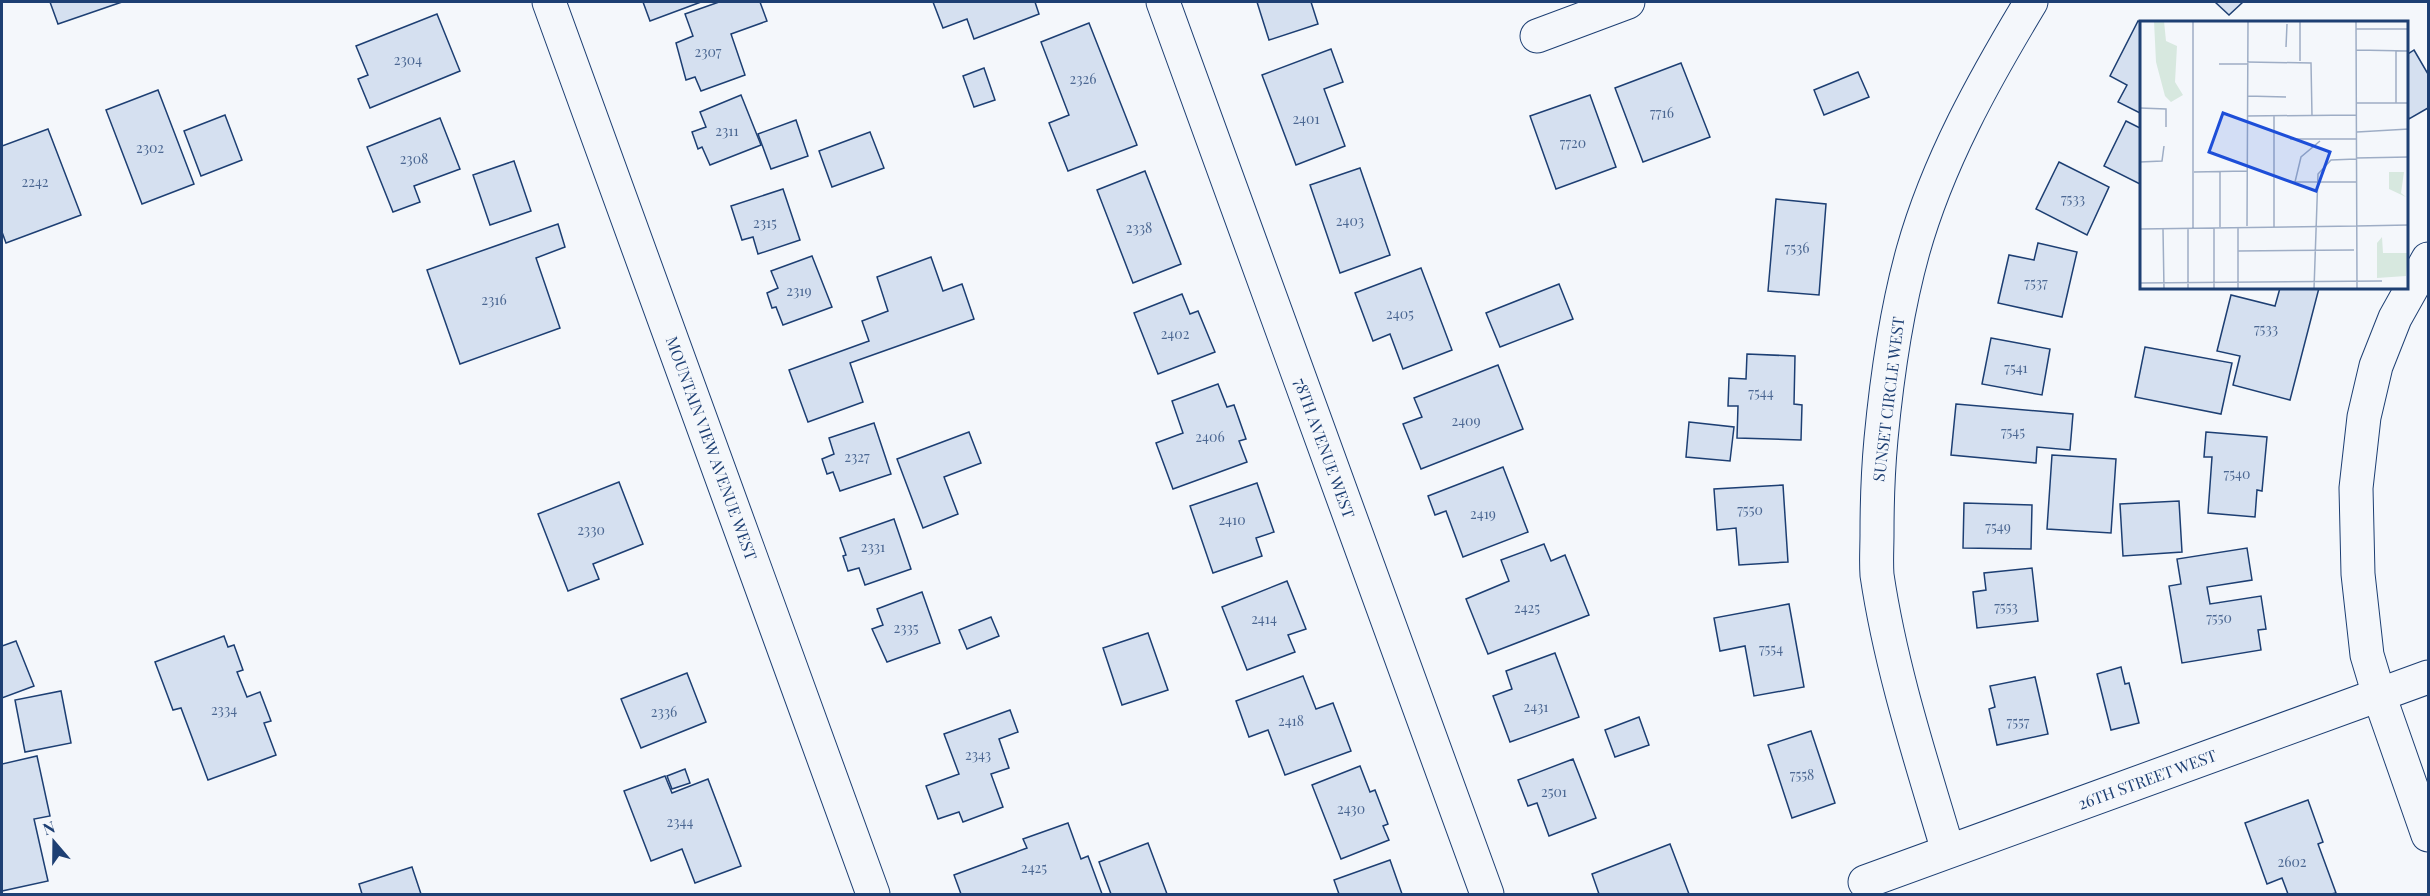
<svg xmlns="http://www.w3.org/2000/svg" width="2430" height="896" viewBox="0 0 2430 896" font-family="'Playfair Display',serif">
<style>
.building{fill:#d5e0f0;stroke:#1d3f73;stroke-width:1.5}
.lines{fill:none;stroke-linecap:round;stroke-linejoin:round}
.street-casing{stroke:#1d3f73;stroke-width:35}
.secondary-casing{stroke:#1d3f73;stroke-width:35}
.street{stroke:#f4f7fb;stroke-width:33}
.secondary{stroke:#f4f7fb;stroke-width:33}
.labels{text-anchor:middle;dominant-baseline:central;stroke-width:4.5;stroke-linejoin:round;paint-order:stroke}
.number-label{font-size:14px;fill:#4b6792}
.street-label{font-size:16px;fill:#1d3f73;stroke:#f4f7fb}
.inset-road{fill:none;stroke:#9eadc5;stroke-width:1.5}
.view{fill:#1d4ed8;fill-opacity:0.15;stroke:#1d4ed8;stroke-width:3}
.inset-edge{fill:none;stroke:#1d3f73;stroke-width:3}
</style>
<rect width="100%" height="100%" fill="#f4f7fb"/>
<g class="building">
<path d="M 50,2 L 122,2 L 58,24 Z"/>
<path d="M 643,2 L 701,2 L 650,21 Z"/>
<path d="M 719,2 L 760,2 L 767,21 L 731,34 L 745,75 L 701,91 L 695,77 L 686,80 L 676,43 L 693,36 L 685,14 Z"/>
<path d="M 933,2 L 1035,2 L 1039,14 L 974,39 L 967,19 L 943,28 Z"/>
<path d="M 1257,2 L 1311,2 L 1318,24 L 1269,40 Z"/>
<path d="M 2215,2 L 2243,2 L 2229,15 Z"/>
<path d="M 437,14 L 460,71 L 370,108 L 358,79 L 368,75 L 356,46 Z"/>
<path d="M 2138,21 L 2142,23 L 2142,114 L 2118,102 L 2127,85 L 2110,76 Z"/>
<path d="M 1089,23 L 1137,145 L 1068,171 L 1049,123 L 1069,115 L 1041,42 Z"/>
<path d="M 1331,49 L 1343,82 L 1324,89 L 1345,146 L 1296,165 L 1262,75 Z"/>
<path d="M 2414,50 L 2428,74 L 2428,108 L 2409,119 L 2408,116 L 2408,54 Z"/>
<path d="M 1681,63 L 1710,137 L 1643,162 L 1615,88 Z"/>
<path d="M 984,68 L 995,100 L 974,107 L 963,76 Z"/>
<path d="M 1858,72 L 1869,97 L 1824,115 L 1814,90 Z"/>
<path d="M 158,90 L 194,184 L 142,204 L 106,110 Z"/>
<path d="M 741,95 L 761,145 L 710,165 L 702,147 L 698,149 L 692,132 L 706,127 L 700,112 Z"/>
<path d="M 1590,95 L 1616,167 L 1556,189 L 1530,116 Z"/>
<path d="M 225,115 L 242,160 L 201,176 L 184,131 Z"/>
<path d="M 440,118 L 460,169 L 414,186 L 420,202 L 393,212 L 367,147 Z"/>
<path d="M 796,120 L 808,156 L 771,169 L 758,134 Z"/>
<path d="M 2126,121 L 2142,129 L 2142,185 L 2104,166 Z"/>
<path d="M 48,129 L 81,215 L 6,243 L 2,232 L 2,146 Z"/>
<path d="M 870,132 L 884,168 L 832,187 L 819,151 Z"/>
<path d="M 514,161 L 531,211 L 490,225 L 473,175 Z"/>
<path d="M 2059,162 L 2109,187 L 2087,235 L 2036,209 Z"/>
<path d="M 1360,168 L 1390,255 L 1340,273 L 1310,185 Z"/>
<path d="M 1145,171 L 1181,264 L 1133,283 L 1097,190 Z"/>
<path d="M 783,189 L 800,240 L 758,254 L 753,237 L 742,240 L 731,206 Z"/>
<path d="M 1776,199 L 1826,204 L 1819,295 L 1768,291 Z"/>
<path d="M 558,224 L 565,247 L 536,258 L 560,328 L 460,364 L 427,270 Z"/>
<path d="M 2038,243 L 2077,252 L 2062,317 L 1998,303 L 2009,255 L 2034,260 Z"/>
<path d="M 812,256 L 832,307 L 783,325 L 776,307 L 772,308 L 767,293 L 778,288 L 771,271 Z"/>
<path d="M 931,257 L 943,291 L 962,284 L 974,319 L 850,363 L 863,402 L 808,422 L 789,370 L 869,341 L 862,321 L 888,311 L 877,277 Z"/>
<path d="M 1421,268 L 1452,350 L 1403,369 L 1390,334 L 1373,341 L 1355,293 Z"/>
<path d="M 1559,284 L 1573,319 L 1500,347 L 1486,313 Z"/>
<path d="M 2280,288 L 2319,288 L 2290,400 L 2233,385 L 2240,356 L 2217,351 L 2231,295 L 2275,306 Z"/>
<path d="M 1182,294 L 1190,314 L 1198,311 L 1215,352 L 1158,374 L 1134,313 Z"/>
<path d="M 1991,338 L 2050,349 L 2042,395 L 1982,384 Z"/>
<path d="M 2145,347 L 2232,363 L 2221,414 L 2135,397 Z"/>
<path d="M 1747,354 L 1795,356 L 1794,404 L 1802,405 L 1801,440 L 1737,438 L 1738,406 L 1728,406 L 1729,378 L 1746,379 Z"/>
<path d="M 1498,365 L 1523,429 L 1421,469 L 1403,424 L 1422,417 L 1414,398 Z"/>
<path d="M 1218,384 L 1227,407 L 1234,405 L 1246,439 L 1239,441 L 1247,462 L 1173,489 L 1156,443 L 1183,433 L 1172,401 Z"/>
<path d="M 1956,404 L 2073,414 L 2070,450 L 2037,447 L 2036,463 L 1951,455 Z"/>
<path d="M 1689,422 L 1734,427 L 1730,461 L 1686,457 Z"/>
<path d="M 874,423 L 891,474 L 840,491 L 833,472 L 827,474 L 822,459 L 834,454 L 829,438 Z"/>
<path d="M 969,432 L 981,463 L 944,477 L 958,514 L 923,528 L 897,459 Z"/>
<path d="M 2206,432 L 2267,437 L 2262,491 L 2257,490 L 2255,517 L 2208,513 L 2212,457 L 2204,457 Z"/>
<path d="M 2052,455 L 2116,459 L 2111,533 L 2047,529 Z"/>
<path d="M 1503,467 L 1528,532 L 1463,557 L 1446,511 L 1435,515 L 1428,496 Z"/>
<path d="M 619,482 L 643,544 L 593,564 L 599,579 L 568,591 L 538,514 Z"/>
<path d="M 1257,483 L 1274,532 L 1256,538 L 1262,556 L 1213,573 L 1190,506 Z"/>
<path d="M 1783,485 L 1788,562 L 1739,565 L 1736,528 L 1717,530 L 1714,489 Z"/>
<path d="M 2179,501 L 2182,552 L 2123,556 L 2120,504 Z"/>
<path d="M 1964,503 L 2032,505 L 2031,549 L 1963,548 Z"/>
<path d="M 894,519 L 911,569 L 865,585 L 859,568 L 848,571 L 843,556 L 846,555 L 840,538 Z"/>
<path d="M 1544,544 L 1551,561 L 1565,555 L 1589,615 L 1488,654 L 1466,599 L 1509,581 L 1501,560 Z"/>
<path d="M 2247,548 L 2252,580 L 2207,587 L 2210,604 L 2261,596 L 2266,629 L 2258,630 L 2261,650 L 2182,663 L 2169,586 L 2181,584 L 2177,559 Z"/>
<path d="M 2032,568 L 2038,621 L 1977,628 L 1973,592 L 1986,590 L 1984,573 Z"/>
<path d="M 1287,581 L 1306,629 L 1288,635 L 1295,652 L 1247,670 L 1222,607 Z"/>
<path d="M 922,592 L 940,643 L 887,662 L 872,629 L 883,625 L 877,609 Z"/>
<path d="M 1789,604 L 1804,687 L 1754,696 L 1745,646 L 1720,651 L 1714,618 Z"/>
<path d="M 991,617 L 999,636 L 967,649 L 959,630 Z"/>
<path d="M 1148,633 L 1168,690 L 1122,705 L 1103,648 Z"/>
<path d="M 224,636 L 228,647 L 234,645 L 243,670 L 237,672 L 247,697 L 260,692 L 271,721 L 264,723 L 276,755 L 208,780 L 181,708 L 173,710 L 155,662 Z"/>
<path d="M 16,641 L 34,686 L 2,698 L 2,646 Z"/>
<path d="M 1555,653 L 1579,717 L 1510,742 L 1493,696 L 1512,689 L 1506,671 Z"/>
<path d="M 2121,667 L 2125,684 L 2129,683 L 2139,723 L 2111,730 L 2097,674 Z"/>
<path d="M 687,673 L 706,722 L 641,748 L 621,699 Z"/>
<path d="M 1303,676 L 1316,709 L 1333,703 L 1351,751 L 1285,775 L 1268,730 L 1249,737 L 1236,701 Z"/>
<path d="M 2035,677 L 2048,734 L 1997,745 L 1989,709 L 1995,707 L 1990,686 Z"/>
<path d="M 61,691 L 71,743 L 25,752 L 15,700 Z"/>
<path d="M 1010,710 L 1018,732 L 999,739 L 1009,768 L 991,774 L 1003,807 L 963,822 L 959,812 L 938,819 L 926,786 L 959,774 L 944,734 Z"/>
<path d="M 1639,717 L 1649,745 L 1615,757 L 1605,730 Z"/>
<path d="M 1811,731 L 1835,803 L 1792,818 L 1768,745 Z"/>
<path d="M 37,756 L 50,816 L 34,819 L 48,881 L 2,891 L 2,764 Z"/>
<path d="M 1573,759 L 1596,818 L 1549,836 L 1537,803 L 1528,806 L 1518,780 Z"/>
<path d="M 1360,766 L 1370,792 L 1375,790 L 1388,824 L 1383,826 L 1389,840 L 1341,859 L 1312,785 Z"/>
<path d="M 685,769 L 690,783 L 672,789 L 667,776 Z"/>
<path d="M 665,776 L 672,793 L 708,779 L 741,866 L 695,883 L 682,849 L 651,861 L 624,791 Z"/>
<path d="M 2308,800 L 2323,842 L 2318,844 L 2336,893 L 2331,894 L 2288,894 L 2282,878 L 2267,884 L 2245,823 Z"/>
<path d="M 1068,823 L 1081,859 L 1088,856 L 1102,894 L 961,894 L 954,875 L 1027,848 L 1023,839 Z"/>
<path d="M 1148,843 L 1167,894 L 1111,894 L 1099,862 Z"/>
<path d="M 1670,844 L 1689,894 L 1599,894 L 1592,874 Z"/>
<path d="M 1390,860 L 1402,894 L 1339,894 L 1334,880 Z"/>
<path d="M 412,867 L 421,894 L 362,894 L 359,884 Z"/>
</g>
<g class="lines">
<g class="street-casing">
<g id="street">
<path d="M 1163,2 L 1487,894"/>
<path d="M 1537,36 L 1628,2"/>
<path d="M 2428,259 L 2395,318 L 2376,366 L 2364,417 L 2356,488 L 2358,574 L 2367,655 L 2379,695 L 2428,835"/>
<path d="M 1948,851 C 1921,760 1891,669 1877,575 C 1876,561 1877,547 1877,534 C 1877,502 1878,471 1881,439 C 1887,376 1896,312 1913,251 C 1938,162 1984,80 2031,2"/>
<path d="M 1865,882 L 2428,677"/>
</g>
</g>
<g class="secondary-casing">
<path id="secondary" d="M 549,2 L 873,894"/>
</g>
<use href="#street" class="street"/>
<use href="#secondary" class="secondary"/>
</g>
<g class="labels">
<g class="number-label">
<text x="708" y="51">2307</text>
<text x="408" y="59">2304</text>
<text x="1083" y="78">2326</text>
<text x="1662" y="112">7716</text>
<text x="1306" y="118">2401</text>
<text x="727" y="130">2311</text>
<text x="1573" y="142">7720</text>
<text x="150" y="147">2302</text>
<text x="414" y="158">2308</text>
<text x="35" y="181">2242</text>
<text x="2073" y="198">7533</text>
<text x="1350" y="220">2403</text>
<text x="765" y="222">2315</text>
<text x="1139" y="227">2338</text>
<text x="1797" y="247">7536</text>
<text x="2036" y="282">7537</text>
<text x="799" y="290">2319</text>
<text x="494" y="299">2316</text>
<text x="1400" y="313">2405</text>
<text x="2266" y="328">7533</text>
<text x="1175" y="333">2402</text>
<text x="2016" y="367">7541</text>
<text x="1761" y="392">7544</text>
<text x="1466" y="420">2409</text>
<text x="2013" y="431">7545</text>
<text x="1210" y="436">2406</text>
<text x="857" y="456">2327</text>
<text x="2237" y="473">7540</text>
<text x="1750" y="509">7550</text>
<text x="1483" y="513">2419</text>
<text x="1232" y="519">2410</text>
<text x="1998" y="526">7549</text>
<text x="591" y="529">2330</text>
<text x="873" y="546">2331</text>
<text x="2006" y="606">7553</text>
<text x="1527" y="607">2425</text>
<text x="2219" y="617">7550</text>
<text x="1264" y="618">2414</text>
<text x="906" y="627">2335</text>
<text x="1771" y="648">7554</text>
<text x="1536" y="706">2431</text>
<text x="224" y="709">2334</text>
<text x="664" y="711">2336</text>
<text x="1291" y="720">2418</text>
<text x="2018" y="721">7557</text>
<text x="978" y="754">2343</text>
<text x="1802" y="774">7558</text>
<text x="1554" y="791">2501</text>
<text x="1351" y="808">2430</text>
<text x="680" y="821">2344</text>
<text x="2292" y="861">2602</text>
<text x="1034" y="867">2425</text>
</g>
<g class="street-label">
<text transform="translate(1888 399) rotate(-83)">SUNSET CIRCLE WEST</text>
<text transform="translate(712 448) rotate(70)">MOUNTAIN VIEW AVENUE WEST</text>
<text transform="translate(1325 448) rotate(70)">78TH AVENUE WEST</text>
<text transform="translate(2147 779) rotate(-20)">26TH STREET WEST</text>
</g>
</g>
<g transform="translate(2140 21)">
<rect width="268" height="268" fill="#f4f7fb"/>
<path d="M 14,0 L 24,0 L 26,20 L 37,25 L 35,61 L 43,74 L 31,81 L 25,75 L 16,41 ZM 249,151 L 264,151 L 261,172 L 266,176 L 249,168 ZM 242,216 L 243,232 L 268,232 L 266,255 L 237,257 L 237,222 Z" fill="#d7e8df"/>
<path class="inset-road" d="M 53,0 L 53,207M 216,0 L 217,268M 216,8 L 269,8M 146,26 L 147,3M 216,29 L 269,30M 160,40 L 160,0M 107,41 L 171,42 L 172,95M 79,43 L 107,43M 107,75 L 146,76M 216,82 L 269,82M 256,82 L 256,30M 0,87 L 26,88 L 26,106M 107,95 L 216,94M 217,111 L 269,108M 150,118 L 216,118M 216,137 L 269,136M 0,141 L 22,140 L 24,125M 54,151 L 107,150M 151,161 L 216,161M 155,161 L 161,136 L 180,120M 107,205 L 108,0M 216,205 L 269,204M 80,206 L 80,151M 98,206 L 98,268M 134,206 L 134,95M 48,207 L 48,268M 74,207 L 74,268M 0,208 L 216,205M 23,208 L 24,268M 98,230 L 214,229M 0,262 L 242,260M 174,268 L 178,153 L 191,139 L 216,138"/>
<path class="view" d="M 83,92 L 190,131 L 176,170 L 69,131 Z"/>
<rect width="268" height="268" class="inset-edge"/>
</g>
<rect width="2430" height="896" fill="none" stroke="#1d3f73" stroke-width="6"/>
<g transform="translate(54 842) rotate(340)" stroke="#f4f7fb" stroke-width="4.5" paint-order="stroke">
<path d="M0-4.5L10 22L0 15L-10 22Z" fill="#1d3f73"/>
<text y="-9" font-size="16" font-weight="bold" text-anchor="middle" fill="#1d3f73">N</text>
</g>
</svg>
